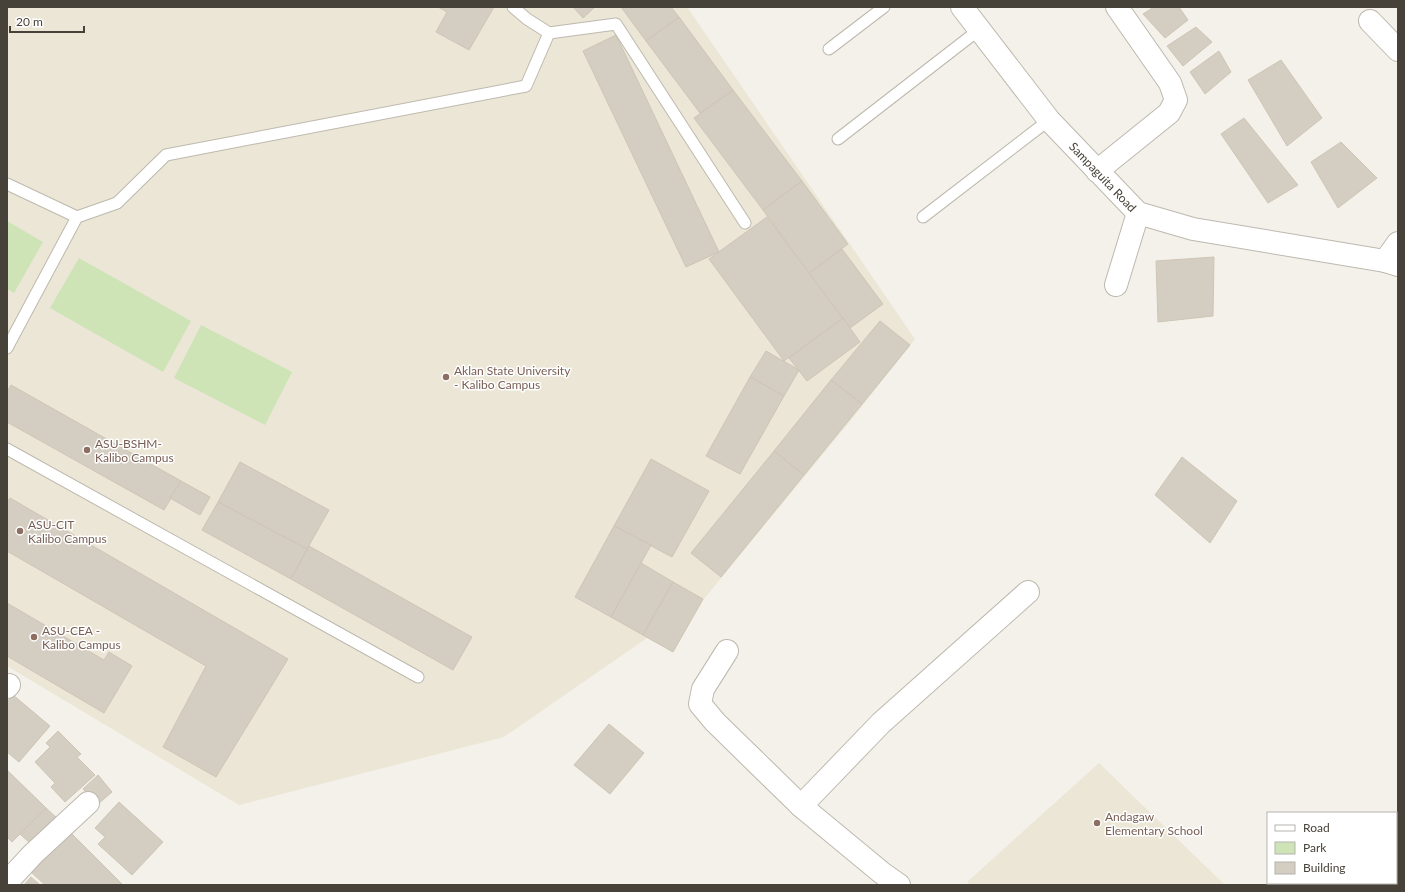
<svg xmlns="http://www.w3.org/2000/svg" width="1405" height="892" viewBox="0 0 1405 892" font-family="Lato,sans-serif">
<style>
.education{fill:#ebe6d6}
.green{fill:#cee4b7}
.building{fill:#d4cdc1;stroke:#cec5b5}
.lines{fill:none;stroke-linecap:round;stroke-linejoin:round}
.service-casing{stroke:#beb9ae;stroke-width:13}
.minor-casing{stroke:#beb9ae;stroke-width:24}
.service{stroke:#fff;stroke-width:11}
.minor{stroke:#fff;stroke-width:22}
.education-dot{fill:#8d6e63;stroke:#fff;stroke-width:1.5}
.labels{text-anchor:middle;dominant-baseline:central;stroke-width:3;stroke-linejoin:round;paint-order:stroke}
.street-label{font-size:12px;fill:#474239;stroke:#fff}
.education-label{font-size:12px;fill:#785e54;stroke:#fff;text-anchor:start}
</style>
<rect width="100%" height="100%" fill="#f4f1ea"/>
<g class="education">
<path d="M 7,7 L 687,7 L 915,339 L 860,409 L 704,599 L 673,652 L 647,638 L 504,737 L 239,805 L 7,666 Z"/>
<path d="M 1099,763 L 1225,885 L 970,885 L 967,882 Z"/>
</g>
<g class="green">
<path d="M 7,221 L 43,242 L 14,293 L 7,289 Z"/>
<path d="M 79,258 L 191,321 L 163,372 L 50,308 Z"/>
<path d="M 201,325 L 292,372 L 265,425 L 174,378 Z"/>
</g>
<g class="building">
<path d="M 438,7 L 494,7 L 469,50 L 436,32 L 447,12 Z"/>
<path d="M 573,7 L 595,7 L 583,18 Z"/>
<path d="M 621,7 L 671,7 L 679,17 L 646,41 Z"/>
<path d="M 1154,7 L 1179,7 L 1188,20 L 1165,38 L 1143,14 Z"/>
<path d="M 679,17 L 733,90 L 700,113 L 646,41 Z"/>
<path d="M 1196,27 L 1212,42 L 1183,66 L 1167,46 Z"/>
<path d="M 616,35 L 719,252 L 686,267 L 583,51 Z"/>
<path d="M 1219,51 L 1231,72 L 1205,94 L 1190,72 Z"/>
<path d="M 1281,60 L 1322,118 L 1287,146 L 1248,80 Z"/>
<path d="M 733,90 L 802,181 L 763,210 L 694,118 Z"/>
<path d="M 1244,118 L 1298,185 L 1268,203 L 1221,134 Z"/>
<path d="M 1341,142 L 1377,178 L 1338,208 L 1311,162 Z"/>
<path d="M 802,181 L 848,244 L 809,273 L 763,210 Z"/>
<path d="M 767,217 L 843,318 L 784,361 L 709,259 Z"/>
<path d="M 842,249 L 883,304 L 850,328 L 809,273 Z"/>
<path d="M 1214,257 L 1213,316 L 1158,322 L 1156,261 Z"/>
<path d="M 843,318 L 860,342 L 807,381 L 789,358 Z"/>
<path d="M 880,321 L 910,345 L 862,404 L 831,380 Z"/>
<path d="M 766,351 L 799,370 L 784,396 L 750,377 Z"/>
<path d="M 750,377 L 784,396 L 740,474 L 706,456 Z"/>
<path d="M 831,380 L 862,404 L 804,475 L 774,451 Z"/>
<path d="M 11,385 L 181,481 L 164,510 L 7,422 L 7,392 Z"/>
<path d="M 774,451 L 804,475 L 721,577 L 691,553 Z"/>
<path d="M 1182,457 L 1237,501 L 1210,543 L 1155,495 Z"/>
<path d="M 651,459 L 709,491 L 672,557 L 614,526 Z"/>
<path d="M 240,462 L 329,510 L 307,549 L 218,502 Z"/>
<path d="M 181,481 L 210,497 L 200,515 L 170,498 Z"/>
<path d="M 10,498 L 288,659 L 216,777 L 163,747 L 206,666 L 7,551 L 7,503 Z"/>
<path d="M 218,502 L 307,549 L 291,579 L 202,530 Z"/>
<path d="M 614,526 L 651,545 L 611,617 L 575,597 Z"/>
<path d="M 309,546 L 472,637 L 453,670 L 291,579 Z"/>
<path d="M 641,563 L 673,582 L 643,635 L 611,617 Z"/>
<path d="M 673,582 L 703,599 L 673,652 L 643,635 Z"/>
<path d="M 7,603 L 104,660 L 109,652 L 132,666 L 104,713 L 7,656 Z"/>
<path d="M 13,695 L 50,726 L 19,762 L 7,752 L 7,702 Z"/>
<path d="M 609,724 L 644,753 L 610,794 L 574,765 Z"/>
<path d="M 58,731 L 81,754 L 77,757 L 95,775 L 65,802 L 51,787 L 55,783 L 35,762 L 50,747 L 46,743 Z"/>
<path d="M 7,770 L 46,808 L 12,842 L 7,837 Z"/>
<path d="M 98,775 L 112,792 L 98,804 L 83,789 Z"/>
<path d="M 119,802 L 163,842 L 132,875 L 98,844 L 105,837 L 95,828 Z"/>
<path d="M 46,808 L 57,818 L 31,844 L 20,834 Z"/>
<path d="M 69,831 L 123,885 L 45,885 L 29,870 Z"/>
<path d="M 31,877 L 40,885 L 24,885 Z"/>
</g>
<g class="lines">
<g class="service-casing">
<g id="service">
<path d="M 513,7 L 527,19 L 549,33 L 616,24 L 745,223"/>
<path d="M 829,49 L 884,7"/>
<path d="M 838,139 L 980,29"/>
<path d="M 7,184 L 77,217"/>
<path d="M 923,217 L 1049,120"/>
<path d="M 7,348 L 77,217 L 117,203 L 166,155 L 526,86 L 549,33"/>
<path d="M 7,449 L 418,677"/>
</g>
</g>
<g class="minor-casing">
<g id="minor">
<path id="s1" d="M 962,7 L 1049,120 L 1138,213 L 1193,229 L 1385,261 L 1398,265"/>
<path d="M 1370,21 L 1398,50"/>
<path d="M 1097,171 L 1169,113 L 1176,100 L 1170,83 L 1117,7"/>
<path d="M 1385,261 L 1398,243"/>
<path d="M 1116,285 L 1138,213"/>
<path d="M 727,651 L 703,689 L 700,704 L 715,722 L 801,806 L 882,873 L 899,885"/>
<path d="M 7,687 L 9,685"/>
<path d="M 801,806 L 881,723 L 1028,592"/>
<path d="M 7,882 L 33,854 L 88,803"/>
</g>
</g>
<use href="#service" class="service"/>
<use href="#minor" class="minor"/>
</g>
<g class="education-dot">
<circle cx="446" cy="377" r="4"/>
<circle cx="87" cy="450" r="4"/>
<circle cx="20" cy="531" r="4"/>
<circle cx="34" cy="637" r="4"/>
<circle cx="1097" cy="823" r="4"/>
</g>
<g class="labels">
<g class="street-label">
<text stroke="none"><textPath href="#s1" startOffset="221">Sampaguita Road</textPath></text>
</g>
<g class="education-label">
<text x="454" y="370">Aklan State University<tspan x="454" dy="14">- Kalibo Campus</tspan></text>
<text x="95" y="443">ASU-BSHM-<tspan x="95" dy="14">Kalibo Campus</tspan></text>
<text x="28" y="524">ASU-CIT<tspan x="28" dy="14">Kalibo Campus</tspan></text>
<text x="42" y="630">ASU-CEA -<tspan x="42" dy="14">Kalibo Campus</tspan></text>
<text x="1105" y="816">Andagaw<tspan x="1105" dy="14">Elementary School</tspan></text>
</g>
</g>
<rect width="1405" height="892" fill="none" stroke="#474239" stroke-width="16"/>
<rect x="1267" y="812" width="130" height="72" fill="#ffffff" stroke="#b5b3b0"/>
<rect x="1275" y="825" width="20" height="6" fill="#ffffff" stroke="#b5b3b0"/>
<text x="1303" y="832" font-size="12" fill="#474239">Road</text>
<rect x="1275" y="842" width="20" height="12" fill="#cee4b7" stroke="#b5b3b0"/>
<text x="1303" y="852" font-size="12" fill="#474239">Park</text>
<rect x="1275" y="862" width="20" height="12" fill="#d4cdc1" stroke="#b5b3b0"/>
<text x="1303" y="872" font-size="12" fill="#474239">Building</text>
<path d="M10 26v6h74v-6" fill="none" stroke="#474239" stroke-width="2"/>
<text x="16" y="26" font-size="12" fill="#474239" stroke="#ffffff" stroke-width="3" paint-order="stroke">20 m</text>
</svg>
